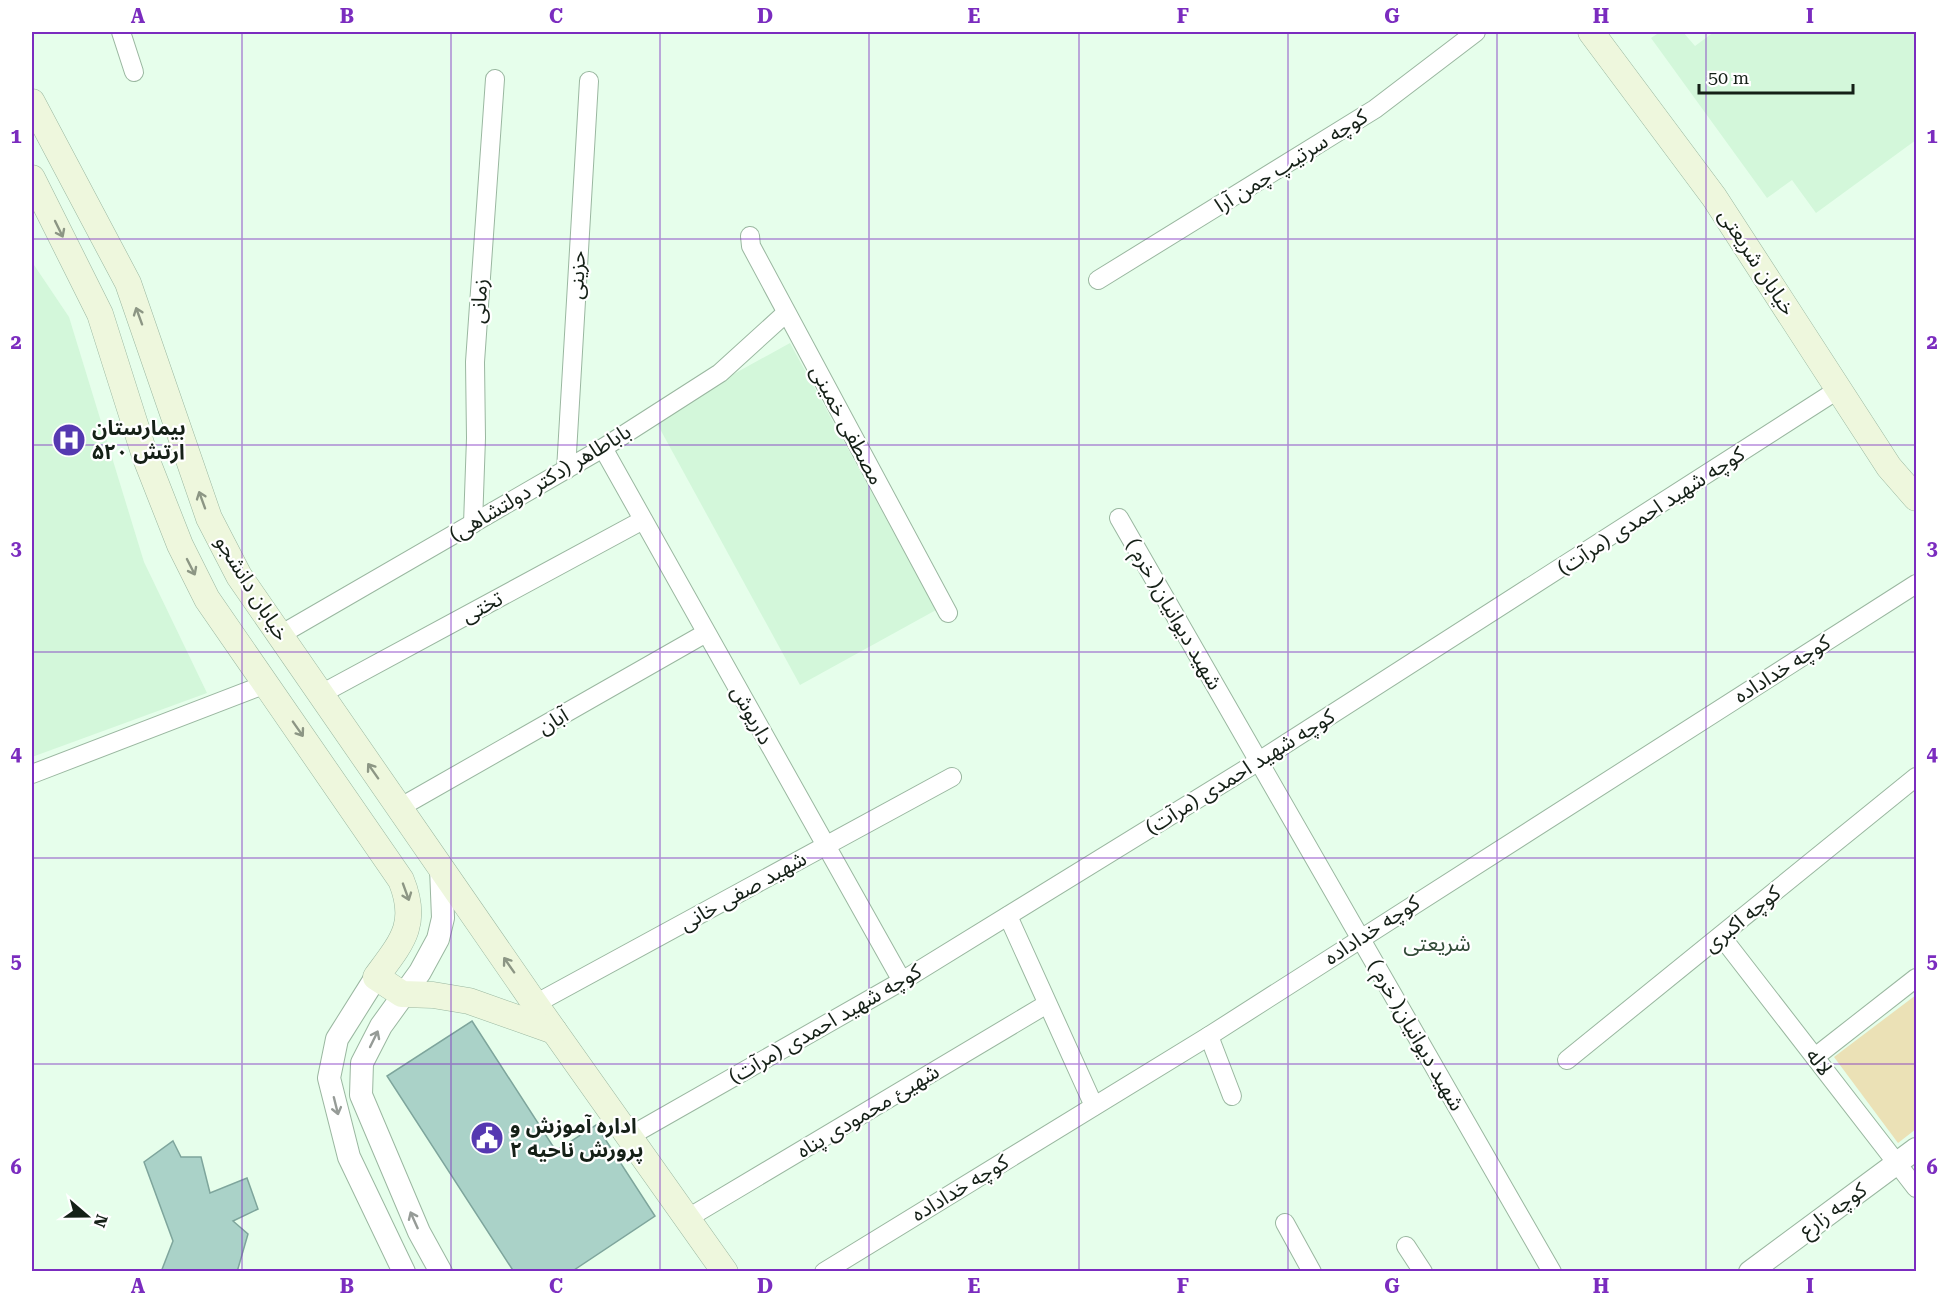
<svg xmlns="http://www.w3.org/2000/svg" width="1948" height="1303" viewBox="0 0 1948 1303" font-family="'Roboto Serif','Noto Sans Arabic',serif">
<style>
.built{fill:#d3f7da}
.green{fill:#ebe1b6}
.building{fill:#aad2c8;stroke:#7ea59c;stroke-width:1.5}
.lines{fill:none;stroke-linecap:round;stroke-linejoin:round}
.minor-casing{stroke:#9ab7a0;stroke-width:20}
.tertiary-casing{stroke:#9ab7a0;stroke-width:24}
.secondary-casing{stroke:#9ab7a0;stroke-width:27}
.minor{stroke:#fff;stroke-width:18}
.tertiary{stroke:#fff;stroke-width:22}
.secondary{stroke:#eef7dd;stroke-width:26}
.oneway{stroke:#8c9684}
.oneway2{stroke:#969b97}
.grid{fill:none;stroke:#7b2cbf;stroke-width:1.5;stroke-opacity:0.55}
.labels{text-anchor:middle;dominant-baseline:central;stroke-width:4.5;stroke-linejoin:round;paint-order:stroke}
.street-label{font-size:21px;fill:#152017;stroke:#fff}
.poi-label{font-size:21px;font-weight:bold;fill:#152017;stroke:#fff;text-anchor:start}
.neighbourhood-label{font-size:22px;fill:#334c39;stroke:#fff}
.neatline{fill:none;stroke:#7b2cbf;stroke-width:2}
.grid-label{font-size:20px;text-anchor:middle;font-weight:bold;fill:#7b2cbf}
</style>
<rect width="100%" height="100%" fill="#e6feeb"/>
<g class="built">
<path d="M 1660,32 L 1683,32 L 1695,46 L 1714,32 L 1916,32 L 1916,140 L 1816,213 L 1792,180 L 1767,198 L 1651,38 Z"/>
<path d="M 32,262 L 69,317 L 144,562 L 207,693 L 32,757 Z"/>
<path d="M 790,343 L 936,610 L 800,685 L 654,418 Z"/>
</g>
<path class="green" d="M 1916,995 L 1916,1129 L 1898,1143 L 1834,1057 Z"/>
<g class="building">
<path d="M 472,1021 L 556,1151 L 596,1125 L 655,1216 L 571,1272 L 514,1272 L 387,1076 Z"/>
<path d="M 173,1141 L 181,1157 L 201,1157 L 210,1193 L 247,1178 L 258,1209 L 233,1221 L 248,1234 L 237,1272 L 161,1272 L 173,1241 L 144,1162 Z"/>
</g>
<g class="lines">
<g class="minor-casing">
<g id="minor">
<path d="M 121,32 L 134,72"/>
<path d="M 750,236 L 751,246 L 948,613"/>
<path d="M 1098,280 L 1375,109 L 1476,32"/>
<path d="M 603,448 L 902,981"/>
<path d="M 566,470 L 589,81"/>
<path d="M 1119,518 L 1552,1272"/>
<path d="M 473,524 L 476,438 L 475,362 L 495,79"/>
<path d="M 280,635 L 603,448 L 720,373 L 786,313"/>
<path d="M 321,694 L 643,520"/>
<path d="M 32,774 L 266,684"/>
<path d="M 399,808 L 706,633"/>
<path d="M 1008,916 L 1094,1106"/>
<path d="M 1721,936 L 1916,1188"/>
<path d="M 535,1004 L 952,777"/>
<path d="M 1209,1036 L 1232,1096"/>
<path d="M 1815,1057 L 1916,978"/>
<path d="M 1567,1060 L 1916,777"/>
<path d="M 630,1136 L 902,981 L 1259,761 L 1839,389"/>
<path d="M 688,1218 L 1047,1004"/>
<path d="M 1285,1223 L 1312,1272"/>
<path d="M 1406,1246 L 1423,1272"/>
<path d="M 824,1272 L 1209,1036 L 1916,584"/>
</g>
</g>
<g class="tertiary-casing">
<g id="tertiary">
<path d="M 441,868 L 443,918 L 438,939 L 420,972 L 381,1026 L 362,1063 L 361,1095 L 419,1232 L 441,1272"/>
<path d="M 376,977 L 337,1039 L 329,1078 L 349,1157 L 404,1272"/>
<path d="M 1750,1272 L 1916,1149"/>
</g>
</g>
<g class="secondary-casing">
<g id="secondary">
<path d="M 1591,32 L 1714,197 L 1889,467 L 1916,498"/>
<path d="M 32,102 L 128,283 L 209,518 L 239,576 L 535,1004 L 725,1272"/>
<path d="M 32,178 L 100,314 L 145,456 L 180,545 L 207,599 L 401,880 C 419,924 402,942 376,977 L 402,994 L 433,995 L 469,1001 L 554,1031"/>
</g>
</g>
<use href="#minor" class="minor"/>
<use href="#tertiary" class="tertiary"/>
<use href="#secondary" class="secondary"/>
</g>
<defs><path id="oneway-shaft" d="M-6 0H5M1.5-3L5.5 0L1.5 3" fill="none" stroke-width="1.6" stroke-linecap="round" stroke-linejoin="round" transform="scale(1.5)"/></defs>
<g class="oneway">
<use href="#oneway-shaft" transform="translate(59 229) rotate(64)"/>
<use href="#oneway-shaft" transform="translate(139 316) rotate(-110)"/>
<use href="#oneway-shaft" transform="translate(202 500) rotate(-110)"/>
<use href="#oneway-shaft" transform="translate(191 567) rotate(63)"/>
<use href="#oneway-shaft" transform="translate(298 729) rotate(55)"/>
<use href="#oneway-shaft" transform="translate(373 771) rotate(-125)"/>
<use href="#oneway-shaft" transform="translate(406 892) rotate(70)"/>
<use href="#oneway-shaft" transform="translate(509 965) rotate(-125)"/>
</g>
<g class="oneway2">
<use href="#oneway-shaft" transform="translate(374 1039) rotate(-64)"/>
<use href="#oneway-shaft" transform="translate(336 1106) rotate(76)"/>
<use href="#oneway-shaft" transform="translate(414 1220) rotate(-114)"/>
</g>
<path class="grid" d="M 242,32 L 242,1272M 451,32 L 451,1272M 660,32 L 660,1272M 869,32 L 869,1272M 1079,32 L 1079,1272M 1288,32 L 1288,1272M 1497,32 L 1497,1272M 1706,32 L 1706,1272M 32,239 L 1916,239M 32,445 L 1916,445M 32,652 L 1916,652M 32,858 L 1916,858M 32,1064 L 1916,1064"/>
<defs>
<g id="hospital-disc" transform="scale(1.725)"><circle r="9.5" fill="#5539b1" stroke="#fff"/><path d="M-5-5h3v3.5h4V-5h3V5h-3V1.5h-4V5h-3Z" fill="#fff"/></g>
<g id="civic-disc" transform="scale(1.725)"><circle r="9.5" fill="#5539b1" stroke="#fff"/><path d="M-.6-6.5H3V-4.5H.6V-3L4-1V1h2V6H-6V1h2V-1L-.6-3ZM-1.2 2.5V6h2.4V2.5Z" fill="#fff"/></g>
</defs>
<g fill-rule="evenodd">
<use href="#hospital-disc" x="69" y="440"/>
<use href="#civic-disc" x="487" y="1138"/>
</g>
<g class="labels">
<g class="street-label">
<text transform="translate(1291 161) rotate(-32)">کوچه سرتیپ چمن آرا</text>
<text transform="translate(1757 262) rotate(57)">خیابان شریعتی</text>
<text transform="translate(577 275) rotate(-87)">حزینی</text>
<text transform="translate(479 301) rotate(-86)">زمانی</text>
<text transform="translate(847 425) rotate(62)">مصطفی خمینی</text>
<text transform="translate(540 483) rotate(-31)">باباطاهر (دکتر دولتشاهی)</text>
<text transform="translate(1651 511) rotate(-33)">کوچه شهید احمدی (مرآت)</text>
<text transform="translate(252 588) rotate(58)">خیابان دانشجو</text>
<text transform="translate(482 607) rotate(-28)">تختی</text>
<text transform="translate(1174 614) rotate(60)">شهید دیوانیان( خرم )</text>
<text transform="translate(1782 669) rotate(-32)">کوچه خداداده</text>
<text transform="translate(752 715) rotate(61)">داریوش</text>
<text transform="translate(553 721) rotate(-30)">آبان</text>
<text transform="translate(1240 772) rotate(-32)">کوچه شهید احمدی (مرآت)</text>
<text transform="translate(743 891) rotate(-29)">شهید صفی خانی</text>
<text transform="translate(1742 919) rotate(-39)">کوچه اکبری</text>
<text transform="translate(1372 930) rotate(-33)">کوچه خداداده</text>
<text transform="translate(825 1024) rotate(-30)">کوچه شهید احمدی (مرآت)</text>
<text transform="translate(1416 1035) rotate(60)">شهید دیوانیان( خرم )</text>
<text transform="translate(1819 1062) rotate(52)">لاله</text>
<text transform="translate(868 1111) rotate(-31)">شهیئ محمودی پناه</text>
<text transform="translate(960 1188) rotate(-31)">کوچه خداداده</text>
<text transform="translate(1833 1210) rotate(-36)">کوچه زارع</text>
</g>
<g class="poi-label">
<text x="92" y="428">بیمارستان<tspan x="92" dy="24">۵۲۰ ارتش</tspan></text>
<text x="510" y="1126">اداره آموزش و<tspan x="510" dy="24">پرورش ناحیه ۲</tspan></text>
</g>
<g class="neighbourhood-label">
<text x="1437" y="943">شریعتی</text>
</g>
</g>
<rect width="1948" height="1303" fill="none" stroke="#ffffff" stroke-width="66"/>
<g transform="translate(87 1216) rotate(110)" stroke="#ffffff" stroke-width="4.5" paint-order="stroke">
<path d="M0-4.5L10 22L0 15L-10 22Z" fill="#152017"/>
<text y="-9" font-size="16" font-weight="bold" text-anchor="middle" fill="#152017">N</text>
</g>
<path d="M1699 84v9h154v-9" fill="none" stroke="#152017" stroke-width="3"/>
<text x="1708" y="84" font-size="18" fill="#152017" stroke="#ffffff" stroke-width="4.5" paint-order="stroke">50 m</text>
<rect x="33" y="33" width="1882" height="1237" class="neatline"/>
<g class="grid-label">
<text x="138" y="23">A</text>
<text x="347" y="23">B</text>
<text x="556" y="23">C</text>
<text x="765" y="23">D</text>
<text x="974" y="23">E</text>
<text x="1183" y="23">F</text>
<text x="1392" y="23">G</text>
<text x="1601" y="23">H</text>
<text x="1810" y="23">I</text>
<text x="16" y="143">1</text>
<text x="1932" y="143">1</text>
<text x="16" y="349">2</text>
<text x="1932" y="349">2</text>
<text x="16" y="555">3</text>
<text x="1932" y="555">3</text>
<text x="16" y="761">4</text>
<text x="1932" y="761">4</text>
<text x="16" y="968">5</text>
<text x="1932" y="968">5</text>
<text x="16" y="1174">6</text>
<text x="1932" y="1174">6</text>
<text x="138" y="1293">A</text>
<text x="347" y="1293">B</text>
<text x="556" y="1293">C</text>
<text x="765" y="1293">D</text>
<text x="974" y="1293">E</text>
<text x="1183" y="1293">F</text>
<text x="1392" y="1293">G</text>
<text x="1601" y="1293">H</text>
<text x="1810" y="1293">I</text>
</g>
</svg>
